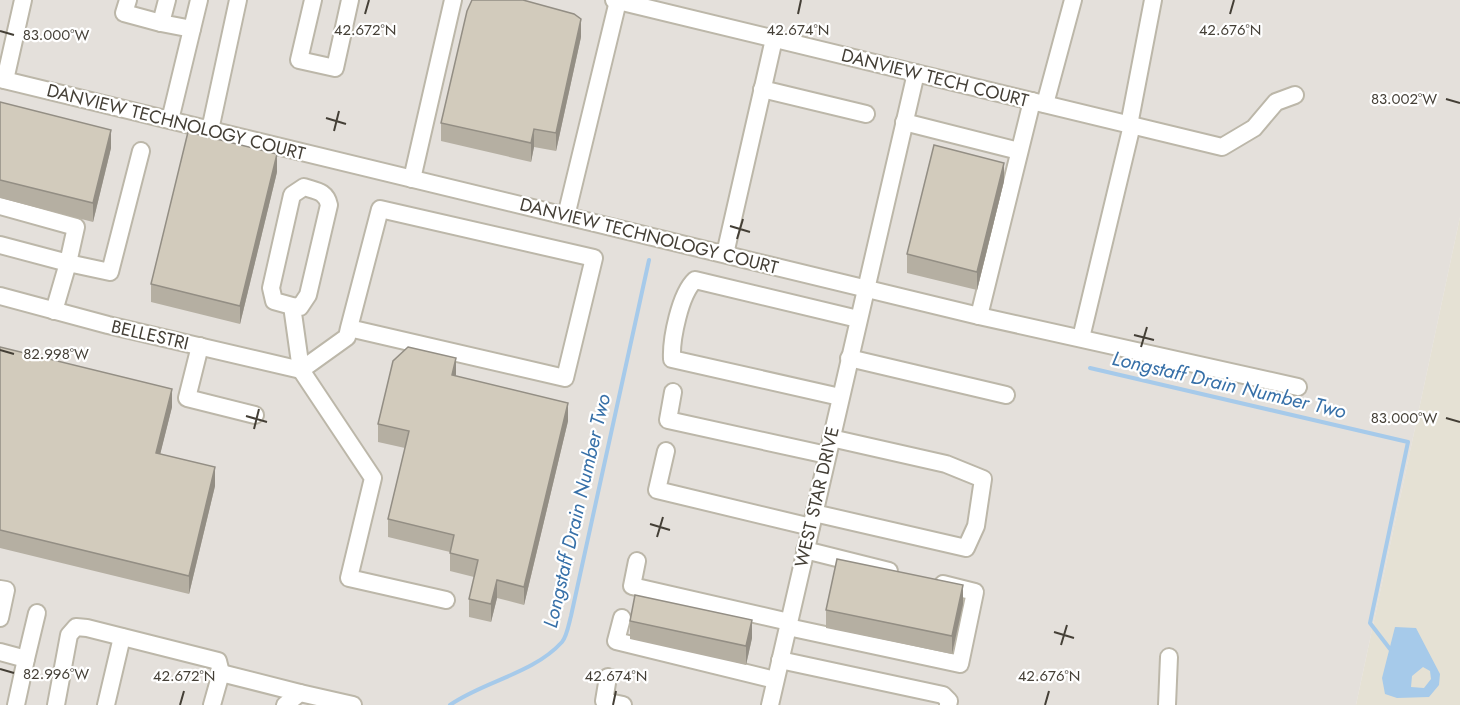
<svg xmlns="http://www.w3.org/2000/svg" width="1460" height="705" viewBox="0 0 1460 705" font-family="Jost,sans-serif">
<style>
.residential{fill:#e5e1d4}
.industrial{fill:#e4e0db}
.water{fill:#a6caea;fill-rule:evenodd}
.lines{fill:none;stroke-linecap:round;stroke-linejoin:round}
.stream{stroke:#a6caea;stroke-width:4}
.minor-casing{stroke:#bcb7a9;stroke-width:20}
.minor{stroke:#fff;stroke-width:16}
.wall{fill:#b5afa2}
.shaded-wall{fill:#938e84}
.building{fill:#d2cbbc;stroke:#938e84;stroke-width:1.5}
.ticks{fill:none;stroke:#443f36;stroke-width:2}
.labels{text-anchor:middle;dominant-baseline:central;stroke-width:4.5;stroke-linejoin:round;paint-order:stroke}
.street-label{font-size:18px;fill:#443f36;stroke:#fff}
.water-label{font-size:20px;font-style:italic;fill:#3770a8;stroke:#fff}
.ticks-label{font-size:15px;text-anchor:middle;fill:#443f36;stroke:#fff;stroke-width:4.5;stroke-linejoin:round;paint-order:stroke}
</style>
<rect width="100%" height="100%" fill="#f2efe6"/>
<path class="residential" d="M 1460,217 L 1460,705 L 1356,705 Z"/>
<path class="industrial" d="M 0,0 L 1460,0 L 1460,217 L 1356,705 L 0,705 Z"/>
<path class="water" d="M 1395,627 L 1416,628 L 1440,674 L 1439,685 L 1429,697 L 1397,698 L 1385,694 L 1382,678 ZM 1423,667 L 1430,671 L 1431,679 L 1424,688 L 1411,687 L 1412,676 Z"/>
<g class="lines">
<g class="stream">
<path d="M 1090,368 L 1408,442 L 1370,623 L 1390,649"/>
<path d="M 450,705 C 484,681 533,674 562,642 C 567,636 569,623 571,616 L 649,260"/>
</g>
<g class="minor-casing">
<g id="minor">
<path d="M 128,0 L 124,13 L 161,23"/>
<path d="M 167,0 L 161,23 L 192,29"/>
<path d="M 313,0 L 299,60 L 335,68 L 350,0"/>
<path d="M 614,0 L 1222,147 L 1254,128 L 1276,102 L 1295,95"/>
<path d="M 0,79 L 979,316 L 1298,387"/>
<path d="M 5,80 L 23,0"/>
<path d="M 762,89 L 866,114"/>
<path d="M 1045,104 L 1073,0"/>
<path d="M 170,120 L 199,0"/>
<path d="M 904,122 L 1019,151"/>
<path d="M 1129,125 L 1153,0"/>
<path d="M 210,130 L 238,0"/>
<path d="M 412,179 L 453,0"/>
<path d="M 0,206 L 76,227 L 68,263 L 0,245"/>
<path d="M 566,216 L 618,1"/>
<path d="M 725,254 L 774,39"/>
<path d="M 0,296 L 108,325 L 301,370"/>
<path d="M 292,306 L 274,301 L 271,288 L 292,195 L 304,187 C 316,191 326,191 329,205 L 308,295 L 300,307 L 292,306 L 301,370 L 373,478 L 349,578 L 446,600"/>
<path d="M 54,311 L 68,263 L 110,272 L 141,151"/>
<path d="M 979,316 L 1032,101"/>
<path d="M 1081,338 L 1132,125"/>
<path d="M 200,346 L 187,398 L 255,415"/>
<path d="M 849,358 L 1006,395"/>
<path d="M 301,370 L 347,337 L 349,328 L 380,209 L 594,258 L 565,378 L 349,328"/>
<path d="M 673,392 L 668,420 L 827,455"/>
<path d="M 840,397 L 672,359 C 671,339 680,294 695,280 L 858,319"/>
<path d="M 666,451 L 657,490 L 811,527"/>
<path d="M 814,513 L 966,548 L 976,526 L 983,479 L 946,464 L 831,438"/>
<path d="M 805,550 L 889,571"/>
<path d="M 637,561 L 632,586 L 789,622"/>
<path d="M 0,589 L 6,590 L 0,618"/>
<path d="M 622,618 L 616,641 L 775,680"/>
<path d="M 788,627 L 960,664 L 975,592 L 943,584"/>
<path d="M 0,652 L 26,659 L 16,705"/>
<path d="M 26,659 L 37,613"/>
<path d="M 780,660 L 943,695 L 949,701 L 948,705"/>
<path d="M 608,677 L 604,701 L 623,705"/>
<path d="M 56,705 L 69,635 L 76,627 L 87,628 L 218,661 L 221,673"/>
<path d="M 106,705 L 122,637"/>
<path d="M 212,705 L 221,673 L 300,693"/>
<path d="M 285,705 L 300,693 L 353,705"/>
<path d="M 770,705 L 916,73"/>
<path d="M 1167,705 L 1169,657"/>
</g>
</g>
<use href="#minor" class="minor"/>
</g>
<g class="wall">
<path d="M 581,37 L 556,151 L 534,147 L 531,162 L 441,141 L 441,123 Z"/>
<path d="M 0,102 L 111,148 L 93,222 L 0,198 Z"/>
<path d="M 277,172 L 240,324 L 151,302 L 151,284 Z"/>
<path d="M 1004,181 L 977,290 L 907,273 L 907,254 Z"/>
<path d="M 0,347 L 172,407 L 160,454 L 215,486 L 189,594 L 0,548 Z"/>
<path d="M 568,421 L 524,605 L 497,598 L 491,622 L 469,617 L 469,599 L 474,577 L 450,571 L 450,552 L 388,537 L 388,519 L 405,448 L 378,442 L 378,424 Z"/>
<path d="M 963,604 L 952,654 L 826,628 L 826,610 Z"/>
<path d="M 630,621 L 752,638 L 746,665 L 630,639 Z"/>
</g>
<g class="shaded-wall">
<path d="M 581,19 L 581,37 L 556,151 L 556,133 Z"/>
<path d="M 534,129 L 534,147 L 531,162 L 531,143 Z"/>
<path d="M 111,130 L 111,148 L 93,222 L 93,203 Z"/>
<path d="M 277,154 L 277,172 L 240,324 L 240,306 Z"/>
<path d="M 1004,163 L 1004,181 L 977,290 L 977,272 Z"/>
<path d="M 456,358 L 456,376 L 452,375 Z"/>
<path d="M 172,389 L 172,407 L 156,471 L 156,453 Z"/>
<path d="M 568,403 L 568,421 L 524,605 L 524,587 Z"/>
<path d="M 215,467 L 215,486 L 189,594 L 189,576 Z"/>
<path d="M 497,580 L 497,598 L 491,622 L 491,604 Z"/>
<path d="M 963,585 L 963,604 L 952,654 L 952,636 Z"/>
<path d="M 752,620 L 752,638 L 746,665 L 746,646 Z"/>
</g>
<g class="building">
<path d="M 472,0 L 523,0 L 574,14 L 581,19 L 556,133 L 534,129 L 531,143 L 441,123 L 467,11 Z"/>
<path d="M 0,102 L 111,130 L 93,203 L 0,180 Z"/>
<path d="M 188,132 L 277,154 L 240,306 L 151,284 Z"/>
<path d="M 934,145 L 1004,163 L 977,272 L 907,254 Z"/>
<path d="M 0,347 L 172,389 L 156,453 L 215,467 L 189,576 L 0,530 Z"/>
<path d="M 408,347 L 456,358 L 452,375 L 568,403 L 524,587 L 497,580 L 491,604 L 469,599 L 478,560 L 450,553 L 454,535 L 388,519 L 409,431 L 378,424 L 393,361 Z"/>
<path d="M 837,559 L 963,585 L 952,636 L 826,610 Z"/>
<path d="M 635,595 L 752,620 L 746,646 L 630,621 Z"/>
</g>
<path class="ticks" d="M 365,14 L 369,0M 798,14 L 801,0M 1230,14 L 1234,0M 0,31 L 14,35M 1446,99 L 1460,103M 326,118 L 346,124M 334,131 L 339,111M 730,226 L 750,232M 737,239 L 743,219M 1134,335 L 1154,340M 1141,347 L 1147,327M 0,350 L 14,354M 246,416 L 267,422M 1446,418 L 1460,422M 254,429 L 259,409M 650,524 L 670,530M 657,537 L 663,517M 1054,632 L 1074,638M 1061,645 L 1067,625M 0,669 L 14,673M 180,705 L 184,691M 613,705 L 616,691M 1045,705 L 1049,691"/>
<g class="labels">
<g class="street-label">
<text transform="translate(935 78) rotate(14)">DANVIEW TECH COURT</text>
<text transform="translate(176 122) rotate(14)">DANVIEW TECHNOLOGY COURT</text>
<text transform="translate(649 236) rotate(14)">DANVIEW TECHNOLOGY COURT</text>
<text transform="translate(150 335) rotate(13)">BELLESTRI</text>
<text transform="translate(817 497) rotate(-77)">WEST STAR DRIVE</text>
</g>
<g class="water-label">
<text transform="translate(1229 385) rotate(13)">Longstaff Drain Number Two</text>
<text transform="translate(577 511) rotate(-77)">Longstaff Drain Number Two</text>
</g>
</g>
<g class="ticks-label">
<text x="365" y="35">42.672°N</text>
<text x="798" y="35">42.674°N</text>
<text x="1230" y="35">42.676°N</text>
<text x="56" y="40">83.000°W</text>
<text x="1404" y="104">83.002°W</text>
<text x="56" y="359">82.998°W</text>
<text x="1404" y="423">83.000°W</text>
<text x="56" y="679">82.996°W</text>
<text x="184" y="681">42.672°N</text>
<text x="616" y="681">42.674°N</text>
<text x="1049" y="681">42.676°N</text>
</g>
</svg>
